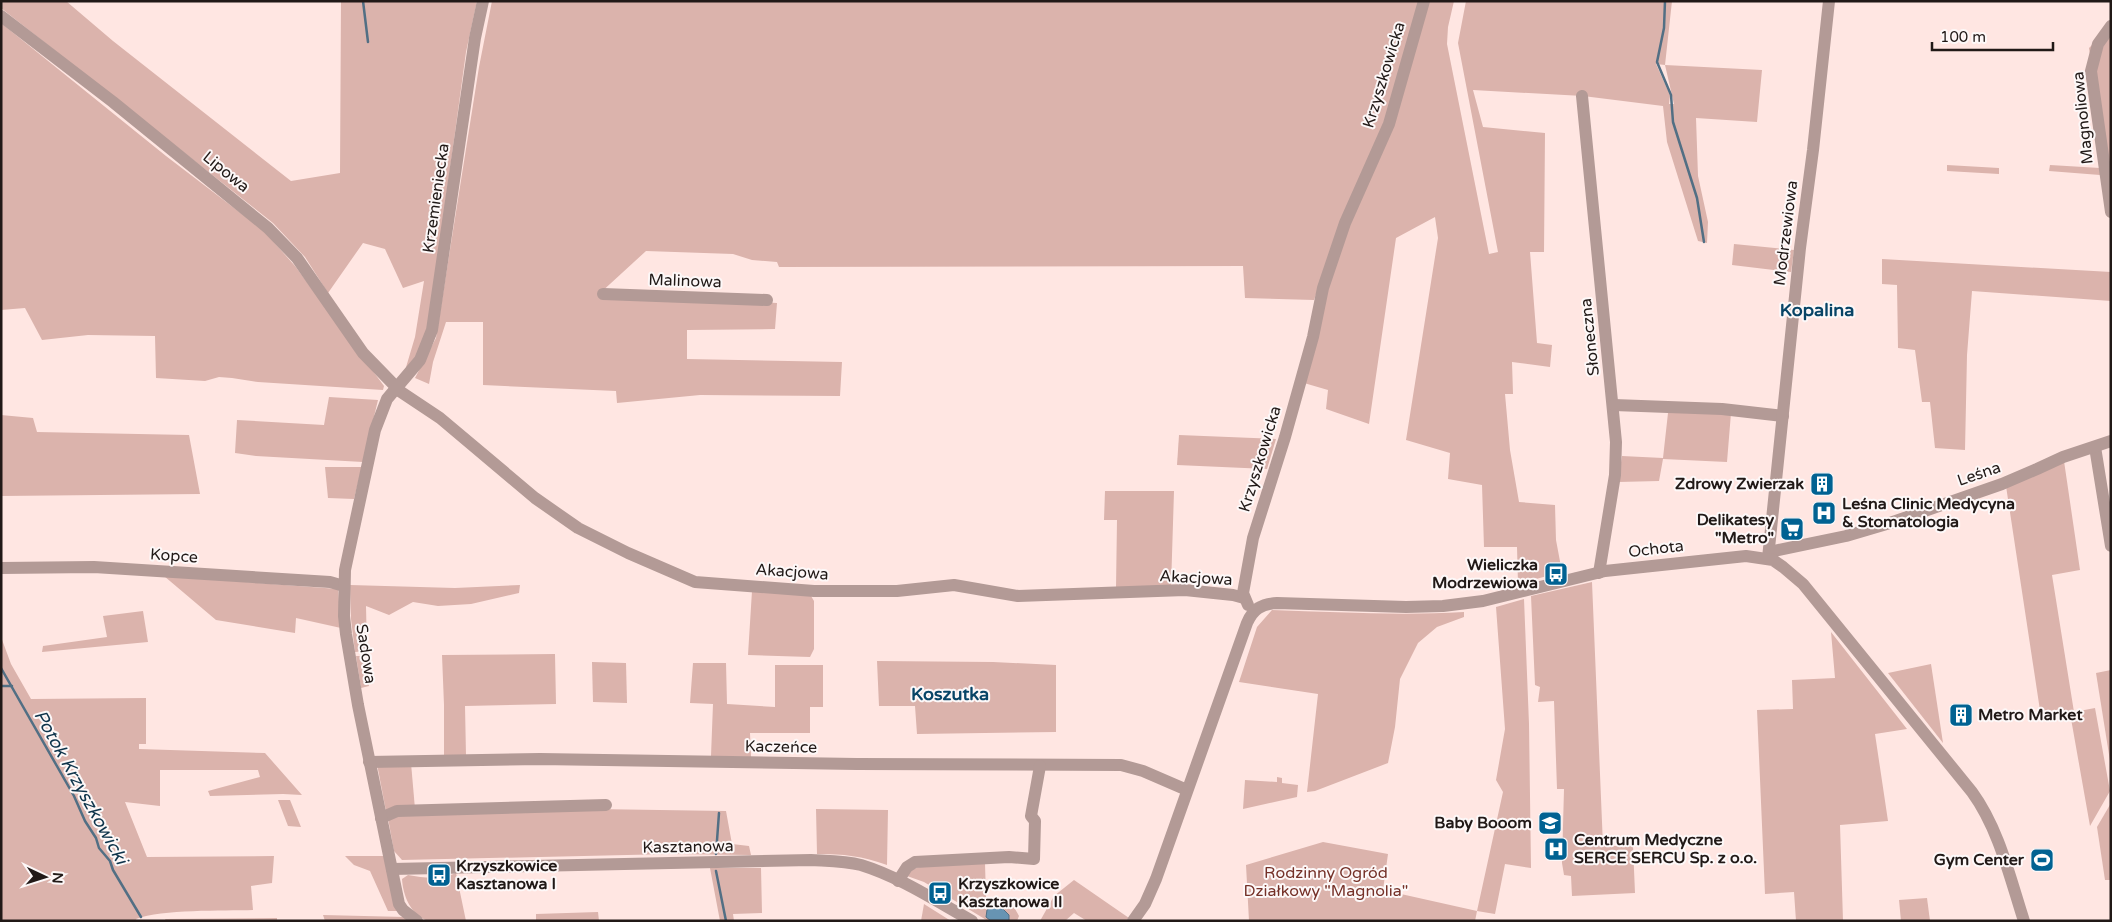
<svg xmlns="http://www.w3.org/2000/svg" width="2112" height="922" viewBox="0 0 2112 922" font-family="'Varela Round',sans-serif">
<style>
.green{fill:#dbb3ac;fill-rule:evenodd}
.water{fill:#6794b3;stroke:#526f84}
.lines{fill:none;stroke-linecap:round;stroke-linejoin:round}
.stream{stroke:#526f84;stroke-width:2.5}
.minor{stroke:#b39a96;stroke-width:12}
.labels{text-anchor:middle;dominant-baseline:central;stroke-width:4;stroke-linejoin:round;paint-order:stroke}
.street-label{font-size:16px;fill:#211917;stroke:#fdf8f8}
.poi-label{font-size:16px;font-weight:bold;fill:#211917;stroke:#fdf8f8;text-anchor:end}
.park-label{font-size:16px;fill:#753128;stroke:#fdf8f8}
.neighbourhood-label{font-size:18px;font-weight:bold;fill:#084466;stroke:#fdf8f8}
.water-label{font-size:18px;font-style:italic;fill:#0e344b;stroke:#fdf8f8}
</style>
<rect width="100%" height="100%" fill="#ffe6e2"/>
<g class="green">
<path d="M 1,1 L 66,1 L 113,41 L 291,181 L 340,173 L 341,1 L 477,1 L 466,52 L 428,330 L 418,354 L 404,374 L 415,337 L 424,281 L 403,288 L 385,249 L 363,243 L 328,293 L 305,257 L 273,223 L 1,8 Z"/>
<path d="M 492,1 L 1421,1 L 1399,86 L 1335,241 L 1314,300 L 1245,298 L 1243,266 L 779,267 L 777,262 L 752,260 L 733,254 L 646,251 L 598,295 L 777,303 L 775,329 L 687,330 L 687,359 L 842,362 L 840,396 L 700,395 L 617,403 L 616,391 L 483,385 L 483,322 L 446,322 L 433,362 L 429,384 L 415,378 L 436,338 L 479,67 Z"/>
<path d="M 1427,1 L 1454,1 L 1448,27 L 1447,44 L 1489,254 L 1498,252 L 1458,43 L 1466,1 L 1672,1 L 1665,65 L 1762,70 L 1757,122 L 1696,118 L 1698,176 L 1708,222 L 1707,243 L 1698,241 L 1667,142 L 1663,106 L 1583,96 L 1473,90 L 1483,127 L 1545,133 L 1544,252 L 1530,252 L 1537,343 L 1552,345 L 1550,367 L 1512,362 L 1513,394 L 1505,394 L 1510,450 L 1519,502 L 1555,505 L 1556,540 L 1562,572 L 1518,584 L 1517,547 L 1484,547 L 1482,485 L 1448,479 L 1450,453 L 1406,440 L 1438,238 L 1435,217 L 1396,238 L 1369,424 L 1326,409 L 1328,390 L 1304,383 L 1325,289 ZM 1656,64 L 1665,65 L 1674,104 L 1669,104 L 1670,95 Z"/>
<path d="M 1,23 L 166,156 L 263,230 L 295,266 L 384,386 L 383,390 L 258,382 L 232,378 L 219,377 L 205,381 L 156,378 L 155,336 L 88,335 L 42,340 L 25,308 L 1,310 Z"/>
<path d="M 2111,26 L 2111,191 L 2089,48 Z"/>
<path d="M 1947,165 L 1999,168 L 1999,174 L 1947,171 Z"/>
<path d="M 2050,165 L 2100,168 L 2100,175 L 2049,171 Z"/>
<path d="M 1734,244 L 1794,250 L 1791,272 L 1732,265 Z"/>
<path d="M 1882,259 L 2111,272 L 2111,301 L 1972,291 L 1967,355 L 1965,450 L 1935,448 L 1930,402 L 1922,402 L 1915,350 L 1898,348 L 1897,285 L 1882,284 Z"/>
<path d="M 329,397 L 378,400 L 363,462 L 256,456 L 235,453 L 237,420 L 324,425 Z"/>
<path d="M 1669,404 L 1731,413 L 1727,462 L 1663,459 L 1659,481 L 1618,482 L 1622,456 L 1663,458 Z"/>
<path d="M 1,415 L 33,418 L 37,432 L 189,435 L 200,494 L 1,496 Z"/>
<path d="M 1179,435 L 1276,439 L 1267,469 L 1177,465 Z"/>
<path d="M 2064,461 L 2080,570 L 2052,575 L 2074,712 L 2095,708 L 2110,791 L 2090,826 L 2070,713 L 2041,717 L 2006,486 Z"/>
<path d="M 325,467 L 362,467 L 354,499 L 328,498 Z"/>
<path d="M 1105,491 L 1174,491 L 1171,587 L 1116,588 L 1117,520 L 1104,520 Z"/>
<path d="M 164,576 L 338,589 L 341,628 L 296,618 L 295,633 L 216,620 Z"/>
<path d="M 1592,582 L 1603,846 L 1633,846 L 1635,893 L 1572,896 L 1571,876 L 1564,875 L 1562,863 L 1564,789 L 1557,789 L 1554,701 L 1538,702 L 1540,687 L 1535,685 L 1531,596 Z"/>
<path d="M 350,585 L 455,588 L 520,585 L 519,593 L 471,604 L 438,606 L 413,602 L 389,615 L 366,606 L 367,651 L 355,652 L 351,619 Z"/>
<path d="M 752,591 L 811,596 L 814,601 L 814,649 L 810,657 L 748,655 Z"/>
<path d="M 1524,599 L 1529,724 L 1531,868 L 1505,864 L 1495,914 L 1477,911 L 1475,921 L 1249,921 L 1246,865 L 1323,842 L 1388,854 L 1383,890 L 1477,911 L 1503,792 L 1496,780 L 1505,729 L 1496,607 Z"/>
<path d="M 1272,610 C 1335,612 1400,616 1464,612 L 1464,617 L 1437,627 L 1418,643 L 1400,679 L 1395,727 L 1388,763 L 1315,791 L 1307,792 L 1318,694 L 1239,682 L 1257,627 Z"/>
<path d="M 143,611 L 148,642 L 42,652 L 43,646 L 107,637 L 103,616 Z"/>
<path d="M 1831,632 L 1907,729 L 1875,734 L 1888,821 L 1840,825 L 1843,921 L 1796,921 L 1794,892 L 1765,894 L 1757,710 L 1793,709 L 1792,680 L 1835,678 Z"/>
<path d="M 1,637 L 11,664 L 31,699 L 146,698 L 146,744 L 139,744 L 139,749 L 265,753 L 302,795 L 283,794 L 210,796 L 208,791 L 260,777 L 258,770 L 160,770 L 160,806 L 125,802 L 147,857 L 274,856 L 272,883 L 251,886 L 253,910 C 223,911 162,909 136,919 L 137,921 L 1,921 Z"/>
<path d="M 555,654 L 556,704 L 465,706 L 466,756 L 444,757 L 444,705 L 442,655 Z"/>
<path d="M 356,656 L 363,656 L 369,686 L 361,688 Z"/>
<path d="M 877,661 L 993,662 L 1056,665 L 1056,732 L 917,734 L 915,706 L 879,706 Z"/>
<path d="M 592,662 L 626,663 L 627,703 L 593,702 Z"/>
<path d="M 693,663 L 726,663 L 727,704 L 775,707 L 775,665 L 823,665 L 823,707 L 810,707 L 810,733 L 750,733 L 751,757 L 711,756 L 713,704 L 690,703 Z"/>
<path d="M 1931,664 L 1943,743 L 1888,673 Z"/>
<path d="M 2111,670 L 2111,767 L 2096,673 Z"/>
<path d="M 411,763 L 415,809 L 386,811 L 377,764 Z"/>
<path d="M 1277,777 L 1282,778 L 1282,783 L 1298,785 L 1297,797 L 1243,809 L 1245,780 L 1277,782 Z"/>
<path d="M 278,800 L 290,800 L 301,827 L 288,826 Z"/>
<path d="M 2111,803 L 2111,880 L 2105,880 L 2097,827 Z"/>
<path d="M 593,809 L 726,811 L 732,844 L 749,846 L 751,855 L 670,854 L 402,860 L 394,851 L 388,818 L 398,814 Z"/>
<path d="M 816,809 L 888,810 L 887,865 C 862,856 844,854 817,854 Z"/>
<path d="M 345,856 L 384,856 L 398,911 L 388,911 L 370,871 L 354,865 Z"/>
<path d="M 985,863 L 986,898 L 1009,898 L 1019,916 L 1017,921 L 988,921 L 924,882 L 907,876 L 910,870 L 920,867 Z"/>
<path d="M 710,868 L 761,868 L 762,913 L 733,914 L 734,921 L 720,921 Z"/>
<path d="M 456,873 L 466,921 C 455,921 439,922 429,921 C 411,916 403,896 402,879 L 408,875 C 424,878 441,880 456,873 Z"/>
<path d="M 1074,880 L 1129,918 L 1126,921 L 1087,921 L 1074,913 L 1065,921 L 1040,921 L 1054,896 Z"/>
<path d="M 1927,898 L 1930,921 L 1901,921 L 1899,900 Z"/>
<path d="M 924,904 L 951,921 L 921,921 Z"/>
<path d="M 598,912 L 599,921 L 536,921 L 536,914 Z"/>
<path d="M 323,915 L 405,917 L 410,921 L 325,921 Z"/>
<path d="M 277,918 L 277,921 L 166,921 L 165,919 Z"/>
</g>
<path class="water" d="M 991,907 L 1003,909 L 1009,915 L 1009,921 L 991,921 L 986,917 L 987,910 Z"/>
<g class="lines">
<g class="stream">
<path d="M 363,1 L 368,42"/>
<path d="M 1665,1 L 1664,28 L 1657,62 L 1671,95 L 1673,122 L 1697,198 L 1704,242"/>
<path d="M 1,668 L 74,796 L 85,821 L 96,838 L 99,848 L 110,861 L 113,870 L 141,917"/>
<path d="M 1,686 L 12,686"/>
<path d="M 716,854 L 719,813"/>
<path d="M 716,871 L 726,921"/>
</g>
<g class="minor">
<path d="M 1,16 L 113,102 L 268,228 L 297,258 L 363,353 L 401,392 L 440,418 L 535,498 L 578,528 L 628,553 L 695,582 L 814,591 L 897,591 L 954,585 L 1018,596 L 1185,590 L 1233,595 L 1244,598"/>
<path d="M 2111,26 L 2098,44 L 2091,71 L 2111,212"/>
<path d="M 1582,96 L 1616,442 L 1615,475 L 1599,573"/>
<path d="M 603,294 L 767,300"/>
<path d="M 1614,405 L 1722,409 L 1783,416"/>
<path d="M 2095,447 L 2111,546"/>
<path d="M 1769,552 L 1846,536 L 1890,523 L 2002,484 L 2037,469 L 2063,457 L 2111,441"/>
<path d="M 1768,558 L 1800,248 L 1813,150 L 1829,1"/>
<path d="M 1,568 L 94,567 L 330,582 L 344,586"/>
<path d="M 1248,605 L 1243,593 L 1253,538 L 1285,437 L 1313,337 L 1323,288 L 1345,223 L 1389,124 L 1424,1"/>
<path d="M 369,762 L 540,759 L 857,764 L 1121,765 L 1143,771 L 1187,790"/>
<path d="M 381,818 L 397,811 L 606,805"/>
<path d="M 392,869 L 811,860 C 827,861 845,861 861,865 C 900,877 936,901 972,921"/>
<path d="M 898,881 L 907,867 L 915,862 L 1009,857 L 1034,859 L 1035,821 L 1031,816 L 1040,766"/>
<path d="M 417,921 L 403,910 L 399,904 L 358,705 L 346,634 L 344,616 L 345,570 L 375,430 L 387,399 L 420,360 L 432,330 L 475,38 L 483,1"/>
<path d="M 1133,921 L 1145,904 L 1156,879 L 1247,623 C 1253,609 1261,604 1277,603 L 1406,607 L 1443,606 L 1483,601 L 1605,571 L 1746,556 L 1773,560 L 1783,567 L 1803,584 L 1972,792 C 1999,829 2010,878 2024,921"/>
</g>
</g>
<defs>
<g id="building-square" transform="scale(1.25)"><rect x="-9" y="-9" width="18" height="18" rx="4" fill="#016292" stroke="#fdf8f8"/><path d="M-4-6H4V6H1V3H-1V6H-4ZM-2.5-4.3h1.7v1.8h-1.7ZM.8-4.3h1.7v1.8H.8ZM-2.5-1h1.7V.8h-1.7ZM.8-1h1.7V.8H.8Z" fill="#fff"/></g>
<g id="hospital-square" transform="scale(1.25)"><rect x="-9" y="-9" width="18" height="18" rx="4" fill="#016292" stroke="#fdf8f8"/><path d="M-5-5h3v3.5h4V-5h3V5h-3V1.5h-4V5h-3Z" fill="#fff"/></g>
<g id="supermarket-square" transform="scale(1.25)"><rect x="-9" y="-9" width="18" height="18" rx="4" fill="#016292" stroke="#fdf8f8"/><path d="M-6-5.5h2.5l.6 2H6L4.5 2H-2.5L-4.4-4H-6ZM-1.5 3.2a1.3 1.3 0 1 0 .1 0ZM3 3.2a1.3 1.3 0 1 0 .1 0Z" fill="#fff"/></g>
<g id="bus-square" transform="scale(1.25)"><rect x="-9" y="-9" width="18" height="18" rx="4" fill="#016292" stroke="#fdf8f8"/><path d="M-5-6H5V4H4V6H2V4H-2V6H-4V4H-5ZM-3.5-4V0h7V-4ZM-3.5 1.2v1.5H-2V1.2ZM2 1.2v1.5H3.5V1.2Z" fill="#fff"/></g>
<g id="school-square" transform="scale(1.25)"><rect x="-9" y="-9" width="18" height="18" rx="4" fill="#016292" stroke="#fdf8f8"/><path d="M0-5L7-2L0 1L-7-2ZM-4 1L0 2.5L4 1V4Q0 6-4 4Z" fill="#fff"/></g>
<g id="stadium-square" transform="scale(1.25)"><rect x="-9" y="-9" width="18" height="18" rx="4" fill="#016292" stroke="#fdf8f8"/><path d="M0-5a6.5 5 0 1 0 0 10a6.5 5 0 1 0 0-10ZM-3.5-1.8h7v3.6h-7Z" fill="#fff"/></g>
</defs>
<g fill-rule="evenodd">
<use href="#building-square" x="1822" y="484"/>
<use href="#hospital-square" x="1824" y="513"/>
<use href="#supermarket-square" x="1792" y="529"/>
<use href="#bus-square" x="1556" y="574"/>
<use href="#building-square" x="1961" y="715"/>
<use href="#school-square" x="1550" y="823"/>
<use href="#hospital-square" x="1556" y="849"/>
<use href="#stadium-square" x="2042" y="860"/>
<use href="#bus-square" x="439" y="875"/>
<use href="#bus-square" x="940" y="893"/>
</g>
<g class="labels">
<g class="street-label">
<text transform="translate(1384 75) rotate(-73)">Krzyszkowicka</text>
<text transform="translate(2083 118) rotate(-96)">Magnoliowa</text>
<text transform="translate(226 172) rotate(39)">Lipowa</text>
<text transform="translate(436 198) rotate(-82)">Krzemieniecka</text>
<text transform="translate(1786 233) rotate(-83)">Modrzewiowa</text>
<text transform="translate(685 281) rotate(2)">Malinowa</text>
<text transform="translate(1590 337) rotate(-96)">Słoneczna</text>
<text transform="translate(1260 459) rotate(-73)">Krzyszkowicka</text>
<text transform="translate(1979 474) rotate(-19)">Leśna</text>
<text transform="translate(1656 549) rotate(-7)">Ochota</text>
<text transform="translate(174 556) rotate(4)">Kopce</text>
<text transform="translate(792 572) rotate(4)">Akacjowa</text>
<text transform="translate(1196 578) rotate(3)">Akacjowa</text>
<text transform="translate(366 654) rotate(81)">Sadowa</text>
<text transform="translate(781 747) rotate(1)">Kaczeńce</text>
<text transform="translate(688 847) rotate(-1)">Kasztanowa</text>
</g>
<g class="poi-label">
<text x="1804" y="484">Zdrowy Zwierzak</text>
<text x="1842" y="504" text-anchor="start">Leśna Clinic Medycyna<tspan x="1842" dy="18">&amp; Stomatologia</tspan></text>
<text x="1774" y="520">Delikatesy<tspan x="1774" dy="18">"Metro"</tspan></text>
<text x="1538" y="565">Wieliczka<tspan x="1538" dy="18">Modrzewiowa</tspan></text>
<text x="1978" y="715" text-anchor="start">Metro Market</text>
<text x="1532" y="823">Baby Booom</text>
<text x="1574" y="840" text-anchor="start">Centrum Medyczne<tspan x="1574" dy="18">SERCE SERCU Sp. z o.o.</tspan></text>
<text x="2024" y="860">Gym Center</text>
<text x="456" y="866" text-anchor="start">Krzyszkowice<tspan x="456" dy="18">Kasztanowa I</tspan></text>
<text x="958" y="884" text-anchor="start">Krzyszkowice<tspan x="958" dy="18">Kasztanowa II</tspan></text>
</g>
<g class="park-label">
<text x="1326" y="873">Rodzinny Ogród<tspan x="1326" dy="18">Działkowy "Magnolia"</tspan></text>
</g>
<g class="neighbourhood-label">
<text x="1817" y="310">Kopalina</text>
<text x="950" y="694">Koszutka</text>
</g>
<g class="water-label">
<text transform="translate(81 787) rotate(61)">Potok Krzyszkowicki</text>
</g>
</g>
<rect width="2112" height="922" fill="none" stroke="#211917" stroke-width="5"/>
<g transform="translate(45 877) rotate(94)" stroke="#fdf8f8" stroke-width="4" paint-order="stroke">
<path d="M0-4L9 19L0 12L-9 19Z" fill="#211917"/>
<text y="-8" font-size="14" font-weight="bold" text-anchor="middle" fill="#211917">N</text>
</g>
<path d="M1932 42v8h121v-8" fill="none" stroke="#211917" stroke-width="2.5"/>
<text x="1940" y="42" font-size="15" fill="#211917" stroke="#fdf8f8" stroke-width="4" paint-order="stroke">100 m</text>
</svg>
